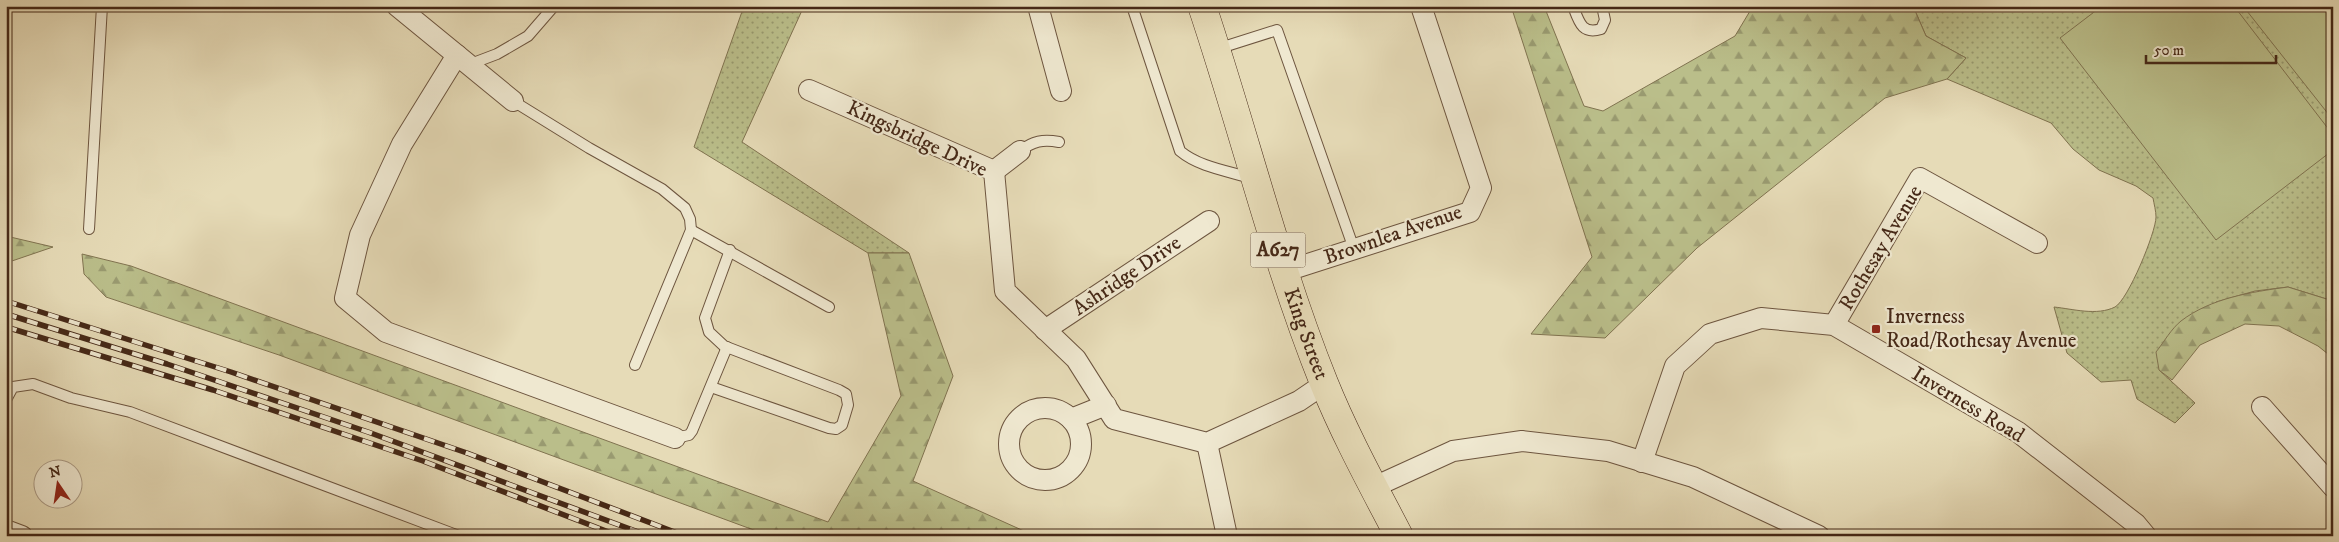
<svg xmlns="http://www.w3.org/2000/svg" width="2339" height="542" viewBox="0 0 2339 542" font-family="'IM FELL DW Pica',serif">
<style>
.grass{fill:url(#grass-dots);stroke:#807350}
.forest{fill:url(#forest-firs);stroke:#807350}
.pitch{fill:#babe8a;stroke:#807350}
.lines{fill:none;stroke-linecap:round;stroke-linejoin:round}
.service-casing{stroke:#6d553f;stroke-width:12}
.minor-casing{stroke:#6d553f;stroke-width:22}
.primary-casing{stroke:#452817;stroke-width:29}
.service{stroke:#efe8d0;stroke-width:10}
.minor{stroke:#efe8d0;stroke-width:20}
.primary{stroke:#e6dbb7;stroke-width:28}
.rail-casing{stroke:#452817;stroke-width:5.5}
.rail{stroke:#efe8d0;stroke-width:4;stroke-dasharray:11;stroke-linecap:butt}
.poi-dot{fill:#8f2418;stroke:#efe8d0;stroke-width:2}
.labels{text-anchor:middle;dominant-baseline:central;stroke-width:4.5;stroke-linejoin:round;paint-order:stroke}
.shield{fill:#efe8d0;stroke:#78624e;stroke-width:1}
.shield-label{font-size:20px;font-weight:bold;fill:#452817}
.street-label{font-size:21px;fill:#452817;stroke:#efe8d0}
.poi-label{font-size:21px;fill:#452817;stroke:#efe8d0;text-anchor:start}
</style>
<defs>
<pattern id="grass-dots" width="8" height="8" patternUnits="userSpaceOnUse" patternTransform="scale(1.25)"><rect width="8" height="8" fill="#babe8a"/><path d="M2 2h.1M6 6h.1" fill="none" stroke="#999a70" stroke-width="1.8" stroke-linecap="round"/></pattern>
<pattern id="forest-firs" width="22" height="20" patternUnits="userSpaceOnUse" patternTransform="scale(1.25)"><rect width="22" height="20" fill="#babe8a"/><path d="M5 1l3.5 6h-7zM16 11l3.5 6h-7z" fill="#999a70"/></pattern>
</defs>
<rect width="100%" height="100%" fill="#e6dbb7"/>
<filter id="stains"><feTurbulence type="fractalNoise" baseFrequency=".004" numOctaves="4"/><feColorMatrix values="0 0 0 0 .2 0 0 0 0 .09 0 0 0 0 .02 0 0 0 .5 -.17"/></filter>
<radialGradient id="worn" r=".72"><stop offset=".6" stop-color="#630" stop-opacity="0"/><stop offset="1" stop-color="#630" stop-opacity=".3"/></radialGradient>
<g class="grass">
<path d="M 744,6 L 804,6 L 742,142 L 909,253 L 868,253 L 694,147 Z"/>
<path d="M 1913,6 L 2333,6 L 2333,301 L 2288,287 L 2255,291 L 2216,302 L 2159,370 L 2195,403 L 2175,423 L 2137,399 L 2131,380 L 2101,382 L 2067,353 L 2054,307 C 2073,309 2097,316 2115,307 C 2128,300 2156,232 2156,217 C 2156,211 2154,204 2153,198 L 2136,186 L 2099,170 L 2073,149 L 2051,123 L 1947,79 L 1966,58 L 1926,36 Z"/>
</g>
<g class="forest">
<path d="M 1511,6 L 1544,6 L 1584,106 L 1603,111 L 1735,36 L 1753,6 L 1913,6 L 1926,36 L 1966,58 L 1947,79 L 1885,98 L 1697,248 L 1605,338 L 1531,334 L 1592,257 Z"/>
<path d="M 6,236 L 53,247 L 6,263 Z"/>
<path d="M 868,253 L 909,253 L 953,376 L 913,481 L 1035,536 L 770,536 L 279,355 L 106,297 L 84,274 L 82,254 L 131,266 L 828,522 L 901,396 Z"/>
<path d="M 2288,287 L 2333,301 L 2333,358 L 2318,346 L 2279,326 L 2245,324 L 2200,345 L 2172,380 L 2159,370 L 2156,352 C 2164,342 2171,329 2181,321 C 2211,298 2251,292 2288,287 Z"/>
</g>
<g class="pitch">
<path d="M 2102,6 L 2234,6 L 2333,135 L 2333,150 L 2216,240 L 2060,38 Z"/>
<path d="M 2243,6 L 2333,6 L 2333,120 Z"/>
</g>
<g class="lines">
<g class="service-casing">
<g id="service">
<path d="M 1132,6 L 1180,151 C 1199,167 1228,171 1251,178"/>
<path d="M 1573,6 C 1579,22 1582,35 1601,29 L 1605,20 L 1602,6"/>
<path d="M 1217,49 L 1277,30 L 1354,249"/>
<path d="M 468,65 L 497,54 L 528,36 L 554,6"/>
<path d="M 513,101 L 589,148 L 662,189 L 685,208 L 690,219 L 691,230 L 635,365"/>
<path d="M 1020,151 C 1033,141 1043,139 1059,142"/>
<path d="M 89,229 L 102,6"/>
<path d="M 691,230 L 829,307"/>
<path d="M 711,387 L 829,428 L 836,429 L 842,425 L 848,405 L 846,394 L 839,390 L 724,346 L 709,332 L 705,318 L 730,250"/>
<path d="M 6,400 L 13,387 L 33,384 L 71,398 L 130,412 L 459,536"/>
<path d="M 675,438 L 689,435 L 692,431 L 727,347"/>
</g>
</g>
<g class="minor-casing">
<g id="minor">
<path d="M 397,6 L 513,101"/>
<path d="M 1038,6 L 1061,91"/>
<path d="M 457,55 L 402,144 L 360,235 L 345,298 L 386,332 L 675,438"/>
<path d="M 809,90 L 994,171 L 1005,291 L 1076,359 L 1114,419 L 1207,443 L 1299,401 L 1324,384"/>
<path d="M 994,171 L 1020,151"/>
<path d="M 1283,272 L 1470,212 L 1481,188 L 1421,6"/>
<path d="M 1834,325 L 1920,178 L 2037,243"/>
<path d="M 1045,330 L 1209,221"/>
<path d="M 2262,407 L 2333,487"/>
<circle cx="1045" cy="444" r="36"/>
<path d="M 1071,419 L 1106,405"/>
<path d="M 1207,443 L 1227,536"/>
<path d="M 1642,462 L 1675,366 L 1710,334 L 1761,318 L 1834,325 L 2018,432 L 2136,524 L 2146,536"/>
<path d="M 1374,487 L 1453,451 L 1522,441 L 1608,451 L 1693,477 L 1819,536"/>
<path d="M 6,530 L 22,536"/>
</g>
</g>
<g class="primary-casing">
<g id="primary">
<path id="s1" d="M 1202,6 C 1244,131 1275,261 1324,383 C 1345,435 1373,486 1399,536"/>
</g>
</g>
<use href="#service" class="service"/>
<use href="#minor" class="minor"/>
<use href="#primary" class="primary"/>
<g class="rail-casing">
<g id="rail">
<path d="M 6,301 L 231,372 L 467,453 L 685,536"/>
<path d="M 6,314 L 167,364 L 368,432 L 649,536"/>
<path d="M 6,327 L 213,390 L 423,461 L 619,536"/>
</g>
</g>
<use href="#rail" class="rail"/>
</g>
<rect class="poi-dot" x="1871" y="324" width="10" height="10" rx="2.5"/>
<g class="labels">
<rect class="shield" x="1250.5" y="232.5" width="55" height="35" rx="4"/>
<g class="shield-label">
<text x="1278" y="250">A627</text>
</g>
<g class="street-label">
<text transform="translate(917 139) rotate(25)">Kingsbridge Drive</text>
<text transform="translate(1393 235) rotate(-19)">Brownlea Avenue</text>
<text transform="translate(1881 248) rotate(-59)">Rothesay Avenue</text>
<text transform="translate(1127 276) rotate(-34)">Ashridge Drive</text>
<text stroke="none"><textPath href="#s1" startOffset="344">King Street</textPath></text>
<text transform="translate(1968 405) rotate(31)">Inverness Road</text>
</g>
<g class="poi-label">
<text x="1886" y="317">Inverness<tspan x="1886" dy="24">Road/Rothesay Avenue</tspan></text>
</g>
</g>
<rect width="2339" height="542" fill="none" stroke="#e6dbb7" stroke-width="25"/>
<rect x="8" y="8" width="2324" height="527" fill="none" stroke="#452817" stroke-width="2.5"/>
<rect x="12" y="12" width="2314" height="517" fill="none" stroke="#452817"/>
<g transform="translate(58 484) rotate(347)"><circle r="24" fill="#efe8d0" stroke="#ab9b86"/>
<path d="M0-4L9 19L0 12L-9 19Z" fill="#8f2418"/>
<text y="-8" font-size="14" font-weight="bold" text-anchor="middle" fill="#452817">N</text>
</g>
<path d="M2146 55v8h130v-8" fill="none" stroke="#452817" stroke-width="2.5"/>
<text x="2154" y="55" font-size="15" fill="#452817" stroke="#efe8d0" stroke-width="4" paint-order="stroke">50 m</text>
<rect width="100%" height="100%" filter="url(#stains)"/>
<rect width="100%" height="100%" fill="url(#worn)"/>
</svg>
